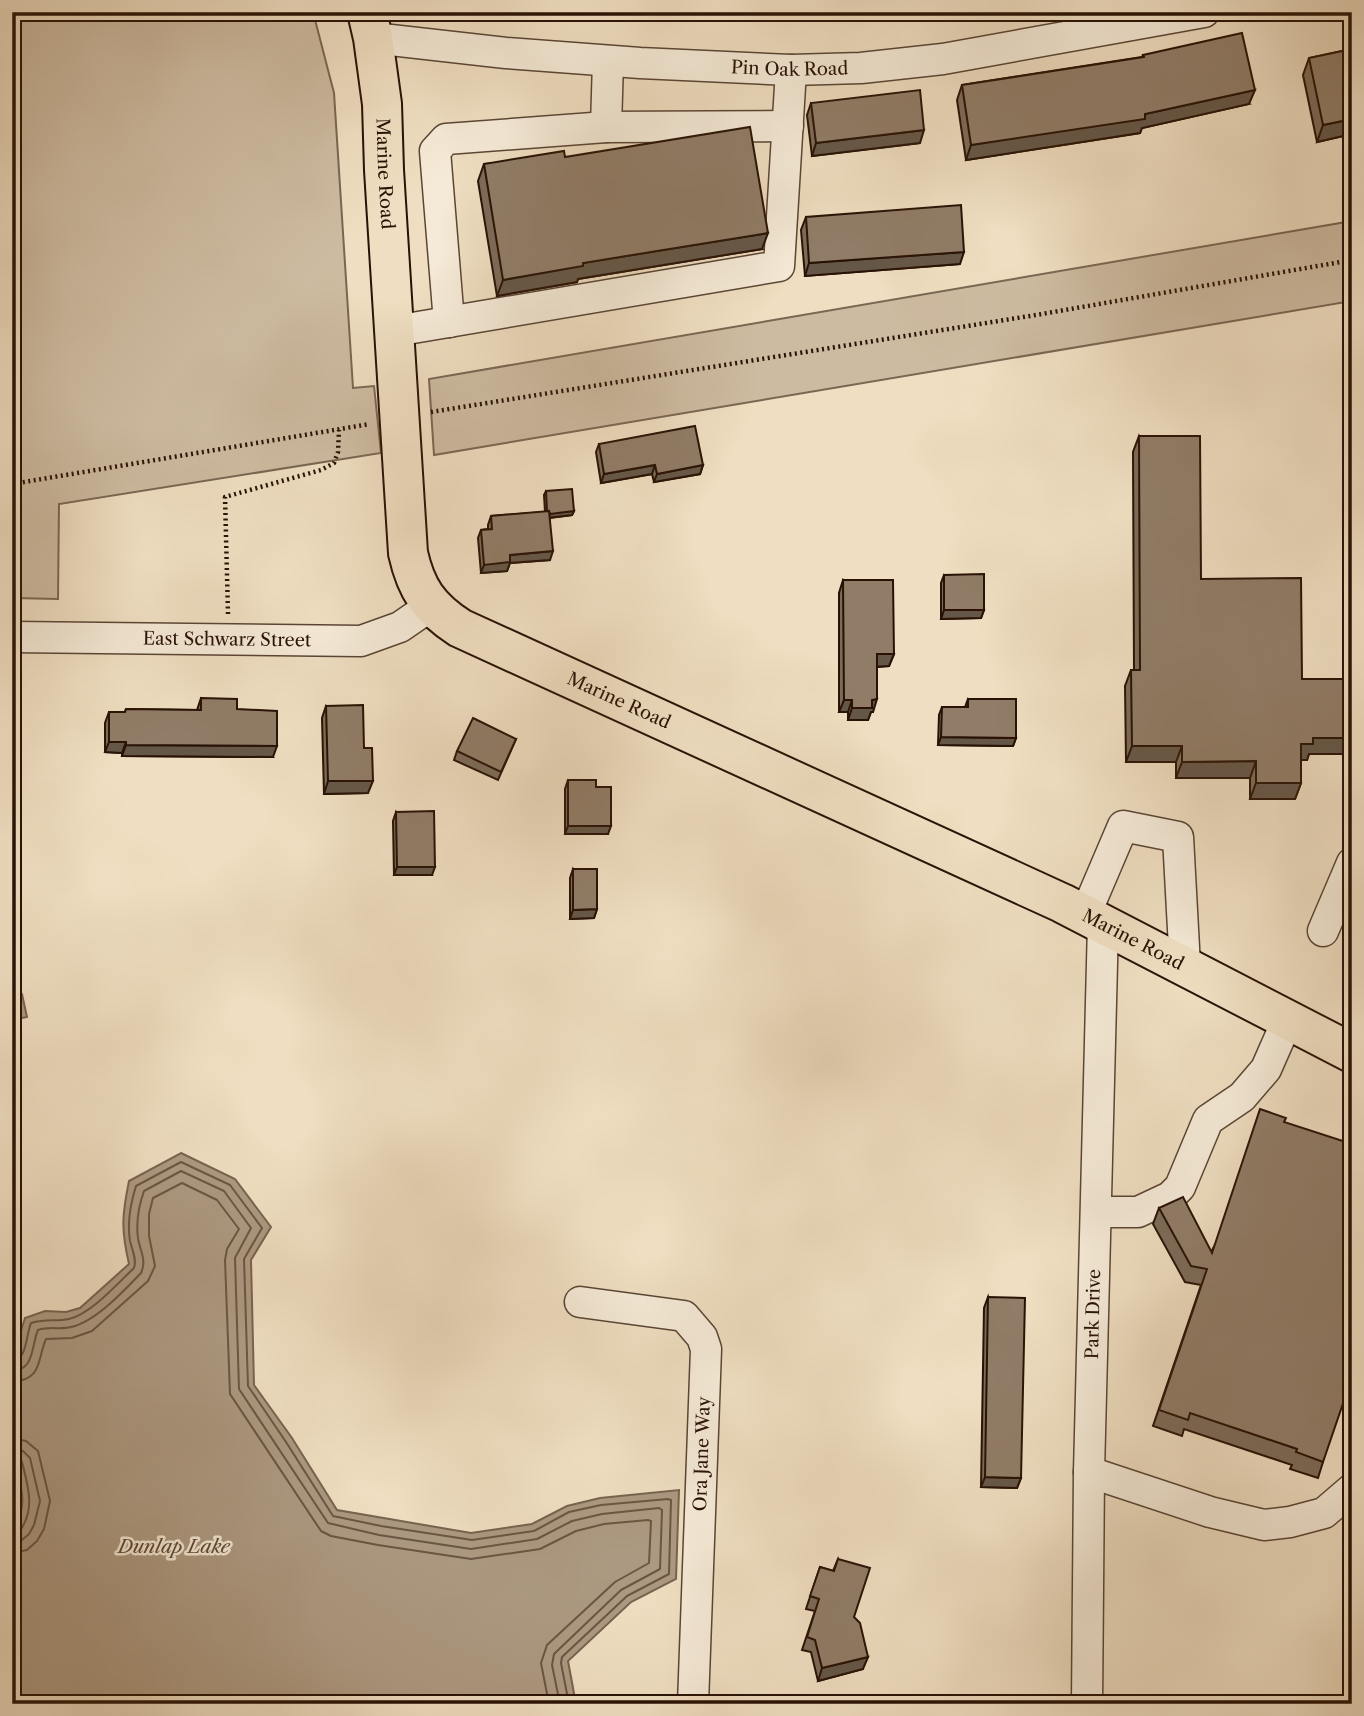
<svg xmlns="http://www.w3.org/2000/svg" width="1364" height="1716" viewBox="0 0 1364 1716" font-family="'Libre Caslon Text',serif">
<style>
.green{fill:#cdbba1;stroke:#7b6653;stroke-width:2}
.water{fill:#ac9981;stroke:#78634f;stroke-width:2}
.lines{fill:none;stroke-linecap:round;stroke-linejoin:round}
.shore{stroke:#6a5643;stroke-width:2}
.minor-casing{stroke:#5a4534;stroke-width:33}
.major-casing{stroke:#291205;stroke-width:42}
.path{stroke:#291205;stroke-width:4.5;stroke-dasharray:2 3.5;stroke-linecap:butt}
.minor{stroke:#f5ead7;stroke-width:30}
.major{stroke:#efdec1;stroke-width:38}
.wall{fill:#7c6b59;stroke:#291205;stroke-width:2}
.shaded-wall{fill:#655748;stroke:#291205;stroke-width:2}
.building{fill:#907c67;stroke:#291205;stroke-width:2}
.labels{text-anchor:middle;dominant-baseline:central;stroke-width:5;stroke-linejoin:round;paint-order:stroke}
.street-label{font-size:18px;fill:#291205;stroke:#f5ead7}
.water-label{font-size:19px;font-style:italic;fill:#5d4837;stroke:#f5ead7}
</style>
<rect width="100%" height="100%" fill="#efdec1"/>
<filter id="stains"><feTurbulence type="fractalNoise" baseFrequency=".00286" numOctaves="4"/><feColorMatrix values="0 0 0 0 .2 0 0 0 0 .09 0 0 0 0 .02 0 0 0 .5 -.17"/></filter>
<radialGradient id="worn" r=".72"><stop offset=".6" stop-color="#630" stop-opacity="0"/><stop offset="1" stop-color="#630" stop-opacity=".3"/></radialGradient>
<g class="green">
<path d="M 12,12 L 313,12 L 334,93 L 353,388 L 374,386 L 381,453 L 59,504 L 58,599 L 12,598 Z"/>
<path d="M 1352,221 L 1352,301 L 434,455 L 429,379 Z"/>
</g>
<g class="water">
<path d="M 12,985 L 15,995 L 22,994 L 27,1017 L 12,1020 Z"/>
<path d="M 181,1153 L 235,1179 L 271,1227 L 251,1260 L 254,1385 L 292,1438 L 337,1510 L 471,1533 L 532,1524 L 567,1506 L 600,1498 L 679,1490 L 676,1579 L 631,1602 L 568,1661 L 576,1704 L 12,1704 L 12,1531 C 34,1497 15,1482 12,1447 C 9,1404 11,1358 25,1318 L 45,1311 L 66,1312 L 80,1308 L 129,1264 C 121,1229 122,1216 129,1181 Z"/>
</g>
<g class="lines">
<g class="shore">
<path d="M 12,1362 C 27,1360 26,1335 31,1323 C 48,1318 55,1322 69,1319 C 91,1314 118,1283 134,1268 C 137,1259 132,1250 130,1241 C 127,1223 131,1202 136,1186 L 181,1162 L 230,1185 L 262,1228 L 244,1259 L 248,1386 L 286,1442 L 333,1516 L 381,1526 L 472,1540 L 534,1531 L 569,1512 L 601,1505 L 668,1499 L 671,1500 L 669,1574 L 627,1596 L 562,1657 L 561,1663 L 569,1704"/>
<path d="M 12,1371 C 35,1370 31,1346 38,1330 C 50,1326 60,1330 71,1327 C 95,1322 125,1290 141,1273 C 147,1260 140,1251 138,1238 C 136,1223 139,1205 144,1191 L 181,1171 L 224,1191 L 251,1228 L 235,1258 L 239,1389 L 328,1523 L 379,1535 L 471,1549 L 537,1539 L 572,1521 L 602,1514 L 659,1508 L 662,1510 L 660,1569 L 621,1590 L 554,1654 L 552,1665 L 560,1704"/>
<path d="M 12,1382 C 43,1380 37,1359 46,1339 L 72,1338 L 92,1331 L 148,1281 L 155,1266 L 149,1236 L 149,1214 L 153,1198 L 182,1183 L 217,1200 L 239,1229 L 227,1249 L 225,1260 L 230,1394 L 321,1531 L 331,1536 L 378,1545 L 471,1559 L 540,1549 L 576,1531 L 604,1524 L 648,1520 L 651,1521 L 649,1563 L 615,1582 L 547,1645 L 541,1663 L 549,1704"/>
<path d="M 12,1438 L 26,1441 L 38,1451 L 50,1501 L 44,1529 L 37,1541 L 27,1550 L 12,1553"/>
<path d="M 12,1448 L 23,1451 L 30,1458 L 40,1501 L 34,1525 L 29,1534 L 22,1540 L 12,1542"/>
<path d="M 12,1457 L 18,1458 L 22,1462 C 28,1486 36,1510 19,1532 L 12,1533"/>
</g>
<g class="minor-casing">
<g id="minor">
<path id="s1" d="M 373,38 L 506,53 L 640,63 L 791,70 L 861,68 L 943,59 L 1204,12"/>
<path d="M 606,127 L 608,61"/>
<path d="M 449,322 L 435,151 L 446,139 L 606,127 L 788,126"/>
<path d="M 395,331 L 779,266 L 791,70"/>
<path id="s2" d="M 12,637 L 361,641 L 400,627 L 432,605"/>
<path d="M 1085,915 L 1123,826 L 1178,837 L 1185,966"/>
<path d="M 1323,931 L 1352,863"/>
<path d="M 1097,1212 L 1138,1212 L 1170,1197 L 1180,1187 L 1208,1120 L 1242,1097 L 1266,1069 L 1288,1019"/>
<path d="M 580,1302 L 684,1316 L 702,1337 L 706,1349 L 693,1704"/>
<path d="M 1089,1472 L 1210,1512 L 1264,1525 L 1290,1522 L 1324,1513 L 1352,1489"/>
<path id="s3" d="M 1087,1704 L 1089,1472 L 1103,924"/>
</g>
</g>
<g class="major-casing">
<g id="major">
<path id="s4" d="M 367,12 L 373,38 L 382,104 L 384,170 L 408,553 C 416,589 429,608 460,628 L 1062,903 L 1352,1053"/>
</g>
</g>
<g class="path">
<path d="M 431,412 L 1036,315 L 1352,260"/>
<path d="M 12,484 L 370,424"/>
<path d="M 228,614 L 225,497 L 321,470 L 334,463 L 338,452 L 339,430"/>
</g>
<use href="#minor" class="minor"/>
<use href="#major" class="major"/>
</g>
<g class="wall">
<path d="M 1352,42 L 1352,134 L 1317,142 L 1303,75 L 1309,58 L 1351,49 L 1350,46 Z"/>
<path d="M 1143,55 L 1249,104 L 1142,128 L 1140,133 L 966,160 L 957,100 L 962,85 L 1142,57 Z"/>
<path d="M 811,103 L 920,143 L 812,156 L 807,115 Z"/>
<path d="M 565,157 L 762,249 L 578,279 L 577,282 L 497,296 L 478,181 L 484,164 Z"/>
<path d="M 806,217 L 960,264 L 805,276 L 801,230 Z"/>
<path d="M 1139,436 L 1201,579 L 1302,679 L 1352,679 L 1352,754 L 1309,754 L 1307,760 L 1301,760 L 1301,783 L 1295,799 L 1250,799 L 1250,778 L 1176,778 L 1176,762 L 1126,762 L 1125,686 L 1131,670 L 1134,670 L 1133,452 Z"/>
<path d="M 599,444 L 703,465 L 700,474 L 654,482 L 652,474 L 601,483 L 596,452 Z"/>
<path d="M 546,491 L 574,511 L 572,515 L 550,518 L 550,560 L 510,563 L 507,571 L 481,573 L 478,538 L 481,530 L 488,529 L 488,525 L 491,516 L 545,512 L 544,495 Z"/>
<path d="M 944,575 L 984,610 L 981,618 L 941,619 L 941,583 Z"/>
<path d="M 843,580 L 894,654 L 889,666 L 877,667 L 873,712 L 871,712 L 868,720 L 848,720 L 848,712 L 839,712 L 839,593 Z"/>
<path d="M 201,698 L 237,709 L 273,757 L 122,756 L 122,753 L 105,752 L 105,723 L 109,712 L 125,712 L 126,709 L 197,710 Z"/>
<path d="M 968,699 L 1016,738 L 1013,746 L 938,745 L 939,715 L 942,707 L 965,707 Z"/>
<path d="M 326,706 L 364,748 L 368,793 L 324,794 L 322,718 Z"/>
<path d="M 516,739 L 498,780 L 454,760 L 457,751 Z"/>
<path d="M 568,780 L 596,787 L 608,834 L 565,834 L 565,789 Z"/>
<path d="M 396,812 L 432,875 L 394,875 L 393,821 Z"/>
<path d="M 573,869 L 597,909 L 594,918 L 570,919 L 570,878 Z"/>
<path d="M 1284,1122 L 1323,1462 L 1318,1478 L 1290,1469 L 1292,1465 L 1184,1429 L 1182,1436 L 1153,1426 L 1201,1285 L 1185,1282 L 1153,1224 L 1159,1208 L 1211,1252 Z"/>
<path d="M 988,1297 L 1021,1478 L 1017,1488 L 981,1487 L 984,1308 Z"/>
<path d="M 838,1559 L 854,1617 L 863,1669 L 818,1681 L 811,1652 L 802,1650 L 815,1611 L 806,1609 L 820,1567 L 833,1571 Z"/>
</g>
<g class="shaded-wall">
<path d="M 1255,90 L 1249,104 L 1142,128 L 1140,133 L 966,160 L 971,145 L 1145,114 Z"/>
<path d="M 1352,119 L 1352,134 L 1317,142 L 1323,125 Z"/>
<path d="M 924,130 L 920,143 L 812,156 L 816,143 Z"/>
<path d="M 768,233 L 762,249 L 578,279 L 577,282 L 497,296 L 503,280 L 583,263 Z"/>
<path d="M 964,252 L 960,264 L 805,276 L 809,263 Z"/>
<path d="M 655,465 L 652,474 L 601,483 L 604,474 Z"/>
<path d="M 703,465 L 700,474 L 654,482 L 657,474 Z"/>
<path d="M 574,511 L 572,515 L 546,518 L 547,514 Z"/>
<path d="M 553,551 L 550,560 L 510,563 L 507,571 L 481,573 L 484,565 L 510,555 Z"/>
<path d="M 944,610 L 984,610 L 981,618 L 941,619 Z"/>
<path d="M 877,654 L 894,654 L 889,666 L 872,667 Z"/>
<path d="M 877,699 L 873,712 L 871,712 L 868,720 L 848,720 L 852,708 L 872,700 Z"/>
<path d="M 844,700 L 852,700 L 848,712 L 839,712 Z"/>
<path d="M 941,737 L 1016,738 L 1013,746 L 938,745 Z"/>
<path d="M 1313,738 L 1352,738 L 1352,754 L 1309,754 L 1307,760 L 1295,760 L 1301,744 Z"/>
<path d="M 109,742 L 126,742 L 122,753 L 105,752 Z"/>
<path d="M 126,745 L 277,746 L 273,757 L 122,756 Z"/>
<path d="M 1132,746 L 1182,746 L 1176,762 L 1126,762 Z"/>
<path d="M 1256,761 L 1250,778 L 1176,778 L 1182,762 Z"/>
<path d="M 328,781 L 373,781 L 368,793 L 324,794 Z"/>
<path d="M 1256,783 L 1301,783 L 1295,799 L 1250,799 Z"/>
<path d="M 568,826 L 611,826 L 608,834 L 565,834 Z"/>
<path d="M 397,867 L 435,867 L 432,875 L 394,875 Z"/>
<path d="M 597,909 L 594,918 L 570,919 L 573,910 Z"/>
<path d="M 985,1477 L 1021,1478 L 1017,1488 L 981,1487 Z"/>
<path d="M 868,1657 L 863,1669 L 818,1681 L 822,1668 Z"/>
</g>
<g class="building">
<path d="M 1242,33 L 1255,90 L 1145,114 L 1145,119 L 971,145 L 962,85 L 1144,57 L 1143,55 Z"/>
<path d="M 1352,49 L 1352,119 L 1323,125 L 1309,58 Z"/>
<path d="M 920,90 L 924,130 L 816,143 L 811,103 Z"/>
<path d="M 750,127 L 768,233 L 583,263 L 583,266 L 503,280 L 484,164 L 564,151 L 565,157 Z"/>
<path d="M 961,205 L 964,252 L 809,263 L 806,217 Z"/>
<path d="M 695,426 L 703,465 L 657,474 L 655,465 L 604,474 L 599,444 Z"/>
<path d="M 1139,436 L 1200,436 L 1201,579 L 1301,578 L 1302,679 L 1352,679 L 1352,738 L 1313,738 L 1313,744 L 1301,744 L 1301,783 L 1256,783 L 1256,761 L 1182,762 L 1182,746 L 1132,746 L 1131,670 L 1140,670 Z"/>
<path d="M 572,489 L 574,511 L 550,514 L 549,511 L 547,512 L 546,491 Z"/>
<path d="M 549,511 L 553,551 L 510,555 L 510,562 L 484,565 L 481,530 L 492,529 L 491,516 Z"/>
<path d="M 984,574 L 984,610 L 944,610 L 944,575 Z"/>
<path d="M 843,580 L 893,580 L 894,654 L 877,654 L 877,699 L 872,700 L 872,708 L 852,708 L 852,700 L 844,700 Z"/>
<path d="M 201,698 L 237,699 L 237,709 L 277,711 L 277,746 L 126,745 L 126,742 L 109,742 L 109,712 L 125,712 L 126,709 L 201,710 Z"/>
<path d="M 968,699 L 1016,699 L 1016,738 L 941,737 L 942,707 L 968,707 Z"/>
<path d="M 363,705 L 364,748 L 372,748 L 373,781 L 328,781 L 326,706 Z"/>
<path d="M 473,718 L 516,739 L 501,772 L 457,751 Z"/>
<path d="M 568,780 L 596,780 L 596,787 L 611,787 L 611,826 L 568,826 Z"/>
<path d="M 434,811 L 435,867 L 397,867 L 396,812 Z"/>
<path d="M 573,869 L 597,869 L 597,909 L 573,910 Z"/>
<path d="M 1260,1109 L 1286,1118 L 1284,1122 L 1352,1144 L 1352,1377 L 1323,1462 L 1296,1452 L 1297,1449 L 1190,1413 L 1188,1420 L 1159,1410 L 1207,1269 L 1191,1266 L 1159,1208 L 1183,1197 L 1212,1253 Z"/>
<path d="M 12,1110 L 17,1110 L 15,1130 L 12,1130 Z"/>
<path d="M 988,1297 L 1025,1298 L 1021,1478 L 985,1477 Z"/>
<path d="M 838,1559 L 870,1568 L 854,1617 L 860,1623 L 868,1657 L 822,1668 L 815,1640 L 807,1637 L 819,1599 L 810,1596 L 820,1567 L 834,1571 Z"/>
</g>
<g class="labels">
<g class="street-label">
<text stroke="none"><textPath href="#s1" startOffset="418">Pin Oak Road</textPath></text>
<text stroke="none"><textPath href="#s4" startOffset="163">Marine Road</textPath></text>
<text stroke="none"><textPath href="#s2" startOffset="215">East Schwarz Street</textPath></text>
<text stroke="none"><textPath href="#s4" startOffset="812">Marine Road</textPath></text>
<text stroke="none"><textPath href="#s4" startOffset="1379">Marine Road</textPath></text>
<text stroke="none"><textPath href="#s3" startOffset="390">Park Drive</textPath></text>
<text transform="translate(702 1454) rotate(-88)">Ora Jane Way</text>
</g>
<g class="water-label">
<text x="174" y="1546">Dunlap Lake</text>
</g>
</g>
<rect width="1364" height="1716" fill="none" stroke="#efdec1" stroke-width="42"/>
<rect x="14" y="14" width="1336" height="1688" fill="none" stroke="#291205" stroke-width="3.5"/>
<rect x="21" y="21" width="1322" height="1674" fill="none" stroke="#291205" stroke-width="2"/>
<rect width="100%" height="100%" filter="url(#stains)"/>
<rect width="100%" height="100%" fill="url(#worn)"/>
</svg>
